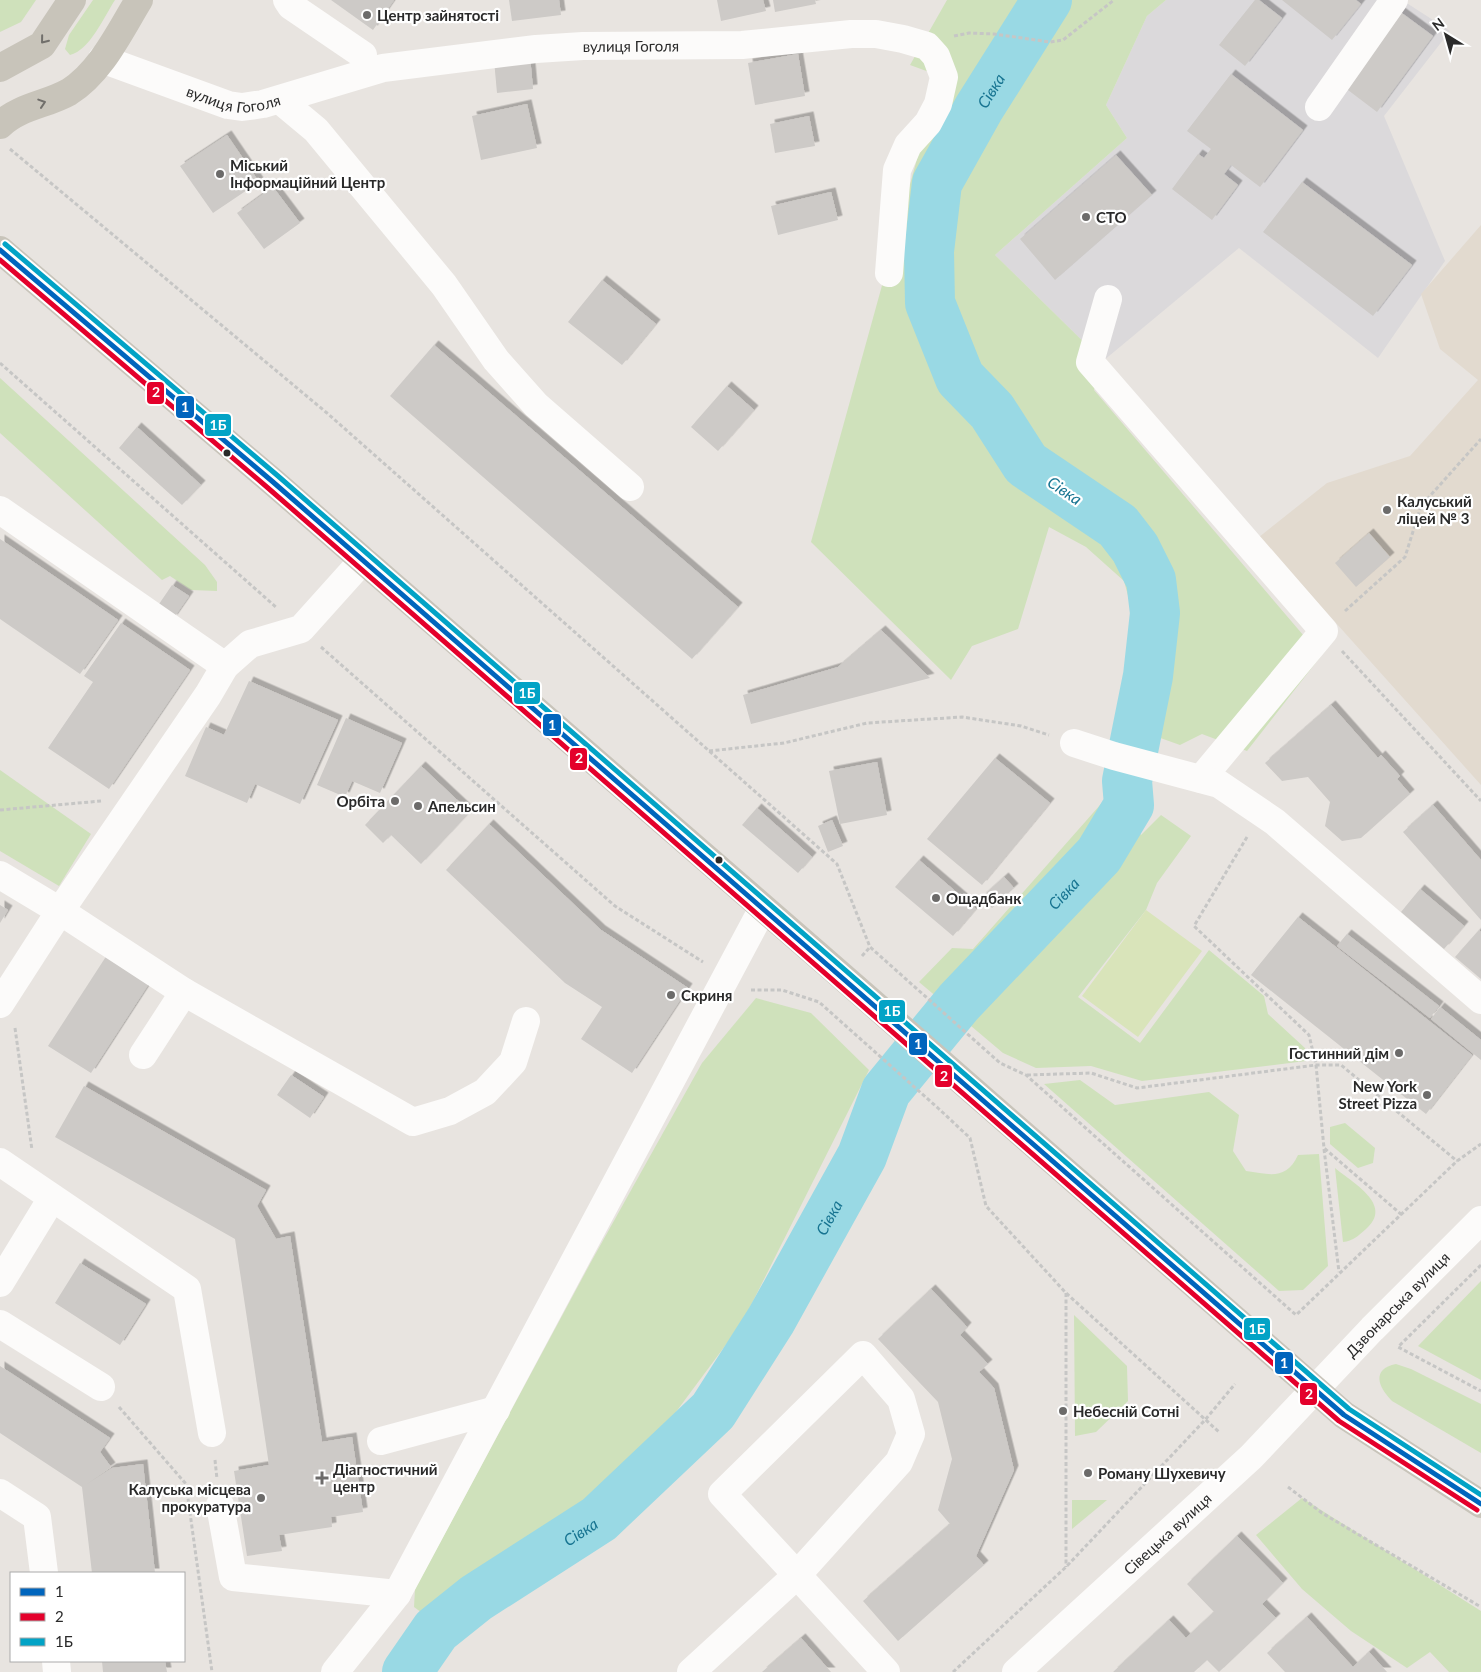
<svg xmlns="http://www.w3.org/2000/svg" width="1481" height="1672" viewBox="0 0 1481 1672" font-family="Lato,sans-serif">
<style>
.industrial{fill:#dbd9db}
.education{fill:#e2dacf}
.green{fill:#cfe1bb}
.pitch{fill:#d9e4ba}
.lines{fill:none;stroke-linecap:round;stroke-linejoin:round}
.river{stroke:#99d9e4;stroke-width:50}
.building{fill:#cdcac7;filter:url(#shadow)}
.path{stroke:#c6c6c5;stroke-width:3;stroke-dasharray:4 2.5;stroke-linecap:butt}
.minor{stroke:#fcfbfa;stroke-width:28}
.major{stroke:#c8c4ba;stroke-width:28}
.bus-1-casing{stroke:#fff;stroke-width:9}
.bus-2-casing{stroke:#fff;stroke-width:9}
.bus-3-casing{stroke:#fff;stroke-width:9}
.bus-1{stroke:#0065bd;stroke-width:5}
.bus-2{stroke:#e4002b;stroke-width:5}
.bus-3{stroke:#02a3c6;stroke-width:5}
.oneway{stroke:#716f6b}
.poi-dot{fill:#6c6b6a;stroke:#fff;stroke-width:2}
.bus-dot{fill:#2a2a2a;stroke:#fff;stroke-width:2}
.labels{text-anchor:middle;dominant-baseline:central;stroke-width:4.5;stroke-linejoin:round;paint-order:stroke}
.poi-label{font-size:15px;font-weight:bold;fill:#2a2a2a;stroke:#fff;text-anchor:start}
.street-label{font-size:15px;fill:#2a2a2a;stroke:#fff}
.water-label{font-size:16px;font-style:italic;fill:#177491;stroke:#fff}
.line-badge{stroke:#fff;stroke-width:2}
.badge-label{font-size:14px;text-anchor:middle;font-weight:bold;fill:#fff}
</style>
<defs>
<filter id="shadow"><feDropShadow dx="4.5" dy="-4.5" stdDeviation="0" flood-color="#0004"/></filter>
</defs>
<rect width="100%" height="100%" fill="#e8e4e0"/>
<path class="industrial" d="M 1166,0 L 1402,0 L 1450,31 L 1384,116 L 1445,261 L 1378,358 L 1239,248 L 1103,361 L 995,255 L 1127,138 L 1106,105 L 1147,16 Z"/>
<path class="education" d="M 1481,225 L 1481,785 L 1259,537 L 1327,483 L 1410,456 L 1478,380 L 1440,349 L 1421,294 Z"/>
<g class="green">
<path d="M 0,0 L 36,0 L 21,22 L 0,32 Z"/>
<path d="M 93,0 L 115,0 C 104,17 90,50 70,55 L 65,49 L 69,35 Z"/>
<path d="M 947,0 L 1166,0 L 1147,16 L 1106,105 L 1127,138 L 995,255 L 1103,361 L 1094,390 L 1321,656 L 1247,751 L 1202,734 L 1180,745 L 1124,725 L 1138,632 L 1124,581 L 1086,547 L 1049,527 L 1018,629 L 972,646 L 951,680 L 811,542 L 940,76 L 910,65 Z"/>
<path d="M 0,378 L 205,565 L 217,582 L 217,591 L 191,590 L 170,576 L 162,580 L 0,433 Z"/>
<path d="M 0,770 L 91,834 L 59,886 L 0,851 Z"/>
<path d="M 1115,788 L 1141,835 L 1161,815 L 1191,836 L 1157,883 L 1146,910 L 1078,997 L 1140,1043 L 1209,950 L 1264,996 L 1268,1014 L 1305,1048 L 1306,1061 L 1142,1081 L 1091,1066 L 1036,1068 L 1003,1053 L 919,982 L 952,948 L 973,949 Z"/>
<path d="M 756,998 L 811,1013 L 869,1070 L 742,1323 L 670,1420 L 586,1504 L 522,1552 L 429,1618 L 414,1607 L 415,1589 L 591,1262 L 702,1063 Z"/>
<path d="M 1080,1080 L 1115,1105 L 1209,1092 L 1239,1115 L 1233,1151 L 1246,1171 C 1269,1174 1286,1181 1298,1155 L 1319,1154 L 1328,1266 L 1303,1290 L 1279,1291 L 1044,1084 Z"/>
<path d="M 1345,1123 L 1375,1148 L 1373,1163 L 1358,1168 L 1330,1144 L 1330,1127 Z"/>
<path d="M 1335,1168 C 1353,1183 1394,1205 1366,1229 C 1358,1236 1353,1241 1343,1242 Z"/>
<path d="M 1481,1281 L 1481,1380 L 1418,1346 Z"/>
<path d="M 1074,1315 L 1127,1366 L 1128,1401 L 1096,1432 L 1075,1436 Z"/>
<path d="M 1396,1364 L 1411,1369 L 1481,1404 L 1481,1453 L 1392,1401 C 1378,1387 1371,1369 1396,1364 Z"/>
<path d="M 1302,1498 L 1481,1611 L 1481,1672 L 1449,1672 L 1430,1652 L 1407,1668 L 1351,1631 L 1302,1589 L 1256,1535 Z"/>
<path d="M 1072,1500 L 1107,1500 L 1072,1529 Z"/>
</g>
<path class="pitch" d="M 1146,910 L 1202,951 L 1138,1037 L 1082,996 Z"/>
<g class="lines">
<path class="river" id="s1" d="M 407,1672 L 436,1630 L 476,1598 L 599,1519 L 713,1411 L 771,1320 L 862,1156 L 886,1091 L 959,1002 L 1099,855 L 1129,805 L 1127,781 L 1148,676 L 1155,613 L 1151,580 L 1135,548 L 1118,526 L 1026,464 L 992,411 L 960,378 L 930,303 L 929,251 L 937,183 L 979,108 L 1047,0"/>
</g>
<g class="building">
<path d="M 331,0 L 394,0 L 373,30 Z"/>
<path d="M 509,0 L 559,0 L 561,15 L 512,21 Z"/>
<path d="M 717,0 L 763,0 L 766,11 L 721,21 Z"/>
<path d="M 773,0 L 815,0 L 816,4 L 775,12 Z"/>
<path d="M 1255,0 L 1259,0 L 1282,18 L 1245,66 L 1219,45 Z"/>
<path d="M 1282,0 L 1356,0 L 1361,4 L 1332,40 Z"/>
<path d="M 1399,11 L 1433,36 L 1377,112 L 1344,87 Z"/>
<path d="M 798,54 L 805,96 L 755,105 L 748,63 Z"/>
<path d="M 530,57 L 533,89 L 497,93 L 494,60 Z"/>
<path d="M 1231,74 L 1303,130 L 1260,187 L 1231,165 L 1224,174 L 1238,185 L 1212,220 L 1172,189 L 1198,154 L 1204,158 L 1211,149 L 1187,131 Z"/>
<path d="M 527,104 L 537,148 L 481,160 L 472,116 Z"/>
<path d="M 809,116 L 815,146 L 775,153 L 770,124 Z"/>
<path d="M 227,135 L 259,182 L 213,213 L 180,166 Z"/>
<path d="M 1116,155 L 1152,195 L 1055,280 L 1020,239 Z"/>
<path d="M 1302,182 L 1412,265 L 1373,316 L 1263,232 Z"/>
<path d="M 273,187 L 300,223 L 264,249 L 237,213 Z"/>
<path d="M 831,192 L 838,220 L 778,235 L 771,206 Z"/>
<path d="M 602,280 L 656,324 L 622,365 L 568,322 Z"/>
<path d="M 434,345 L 738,607 L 692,659 L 390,396 Z"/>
<path d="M 727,386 L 754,410 L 718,451 L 691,427 Z"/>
<path d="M 137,427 L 201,485 L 182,505 L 119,448 Z"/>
<path d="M 1369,533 L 1390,557 L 1356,587 L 1335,563 Z"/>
<path d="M 0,539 L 118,620 L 80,674 L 0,619 Z"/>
<path d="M 172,585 L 189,596 L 173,619 L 157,607 Z"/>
<path d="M 121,623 L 190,670 L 109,789 L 48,748 L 93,682 L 84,676 Z"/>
<path d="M 881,630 L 930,678 L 751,724 L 743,695 L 838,667 Z"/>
<path d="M 249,681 L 338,720 L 300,804 L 255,784 L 247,803 L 185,776 L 206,727 L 224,735 Z"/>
<path d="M 1331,705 L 1378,758 L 1381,755 L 1400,776 L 1397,779 L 1410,794 L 1361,838 L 1342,841 L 1325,826 L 1330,802 L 1308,777 L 1282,781 L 1265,763 Z"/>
<path d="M 346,718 L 402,743 L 380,793 L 352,781 L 345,797 L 317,785 Z"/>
<path d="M 995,758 L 1050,803 L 982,885 L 927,839 Z"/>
<path d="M 877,762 L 887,815 L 840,824 L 829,771 Z"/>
<path d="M 421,766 L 470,812 L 421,864 L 391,835 L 383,843 L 365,825 Z"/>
<path d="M 1433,805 L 1481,860 L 1481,920 L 1403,832 Z"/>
<path d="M 757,808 L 812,857 L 798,873 L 742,825 Z"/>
<path d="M 832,820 L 843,846 L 828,852 L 818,826 Z"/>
<path d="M 489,824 L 601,930 L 688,988 L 632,1073 L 581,1039 L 602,1007 L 565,983 L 446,870 Z"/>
<path d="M 919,860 L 976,909 L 953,936 L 895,887 Z"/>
<path d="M 1004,877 L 1014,888 L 992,908 L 982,897 Z"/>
<path d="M 1420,889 L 1464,926 L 1444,949 L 1401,912 Z"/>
<path d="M 0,905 L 8,910 L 0,923 Z"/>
<path d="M 1298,917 L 1472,1055 L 1426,1114 L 1251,975 Z"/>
<path d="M 1479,930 L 1481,932 L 1481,979 L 1455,957 Z"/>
<path d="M 1347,934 L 1439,1006 L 1430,1018 L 1337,946 Z"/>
<path d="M 107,955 L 150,982 L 91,1073 L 48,1046 Z"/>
<path d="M 1440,1007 L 1481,1040 L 1481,1060 L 1431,1019 Z"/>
<path d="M 291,1075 L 324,1097 L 310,1118 L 277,1095 Z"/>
<path d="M 84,1086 L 266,1190 L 257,1206 L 276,1239 L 290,1236 L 322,1442 L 352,1437 L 363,1512 L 331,1517 L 332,1527 L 279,1535 L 282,1551 L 247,1556 L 234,1471 L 269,1465 L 235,1239 L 55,1137 Z"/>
<path d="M 80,1263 L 146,1304 L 120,1345 L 55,1303 Z"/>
<path d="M 931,1289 L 967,1327 L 960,1335 L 988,1364 L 979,1372 L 994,1388 L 1014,1470 L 976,1556 L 984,1565 L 898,1641 L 863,1601 L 950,1524 L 938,1510 L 952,1459 L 938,1402 L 878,1339 Z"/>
<path d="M 0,1366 L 110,1438 L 100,1452 L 111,1467 L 87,1484 L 112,1468 L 143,1464 L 155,1573 L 92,1573 L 82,1487 L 0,1433 Z"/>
<path d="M 1237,1536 L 1283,1583 L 1262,1604 L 1276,1618 L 1219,1672 L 1207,1660 L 1194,1672 L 1113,1672 L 1169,1620 L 1186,1638 L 1214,1612 L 1187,1584 Z"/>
<path d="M 1307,1617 L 1353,1667 L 1369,1652 L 1387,1672 L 1285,1672 L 1267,1653 Z"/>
<path d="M 801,1638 L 831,1672 L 762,1672 Z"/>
<path d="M 102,1661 L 165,1661 L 167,1672 L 103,1672 Z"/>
</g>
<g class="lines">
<g class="path">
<path d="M 954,36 L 969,33 L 994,34 L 1050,42 L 1063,40 L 1114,0"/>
<path d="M 10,149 L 327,413 L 837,864 L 870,947 L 1000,1063 L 1026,1075 L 1296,1315 L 1457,1161 L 1481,1144"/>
<path d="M 0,363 L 277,608"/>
<path d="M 1345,611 L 1405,557 L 1421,506 L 1481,439"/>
<path d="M 321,647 L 615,906 L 703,962"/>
<path d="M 1342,651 L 1481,801"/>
<path d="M 709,751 L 784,743 L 867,723 L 962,717 L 1021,726 L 1049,735"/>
<path d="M 0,810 L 101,801"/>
<path d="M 1247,837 L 1194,926 L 1309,1035 L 1316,1065 L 1324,1148 L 1402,1215"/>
<path d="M 862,956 L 870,947"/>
<path d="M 751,990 L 782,990 L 819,1002 L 939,1109 L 970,1138 L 986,1206 L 1066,1293 L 1219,1432"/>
<path d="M 15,1028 L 32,1150"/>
<path d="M 1027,1075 L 1091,1073 L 1137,1088 L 1316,1065 L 1341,1065 L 1457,1161"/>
<path d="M 1324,1149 L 1339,1272"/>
<path d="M 1481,1265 L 1398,1347 L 1481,1391"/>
<path d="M 1066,1293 L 1066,1567"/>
<path d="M 119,1407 L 186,1484 L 212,1672"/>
<path d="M 215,1460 L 217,1479"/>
<path d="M 1288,1487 L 1322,1513 L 1481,1607"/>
<path d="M 953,1672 L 1066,1567 L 1205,1420 L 1235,1384"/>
</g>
<g class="minor">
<path d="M 287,0 L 291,6 L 363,55"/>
<path id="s2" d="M 102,59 L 228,105 L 242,107 L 263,104 L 383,68 L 536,49 L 583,46 L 742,45 L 851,34 L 876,34 L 903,39 L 927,46 L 936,56 L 944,77 L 938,104 L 928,123 L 908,145 L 897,170 L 889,273"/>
<path d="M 280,100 L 316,130 L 444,285 L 496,360 L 536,405 L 630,487"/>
<path d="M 1319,107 L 1394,0"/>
<path d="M 1108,299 L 1090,362 L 1324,631 L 1201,779"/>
<path d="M 0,510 L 225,666"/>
<path d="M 1074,743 L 1114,756 L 1219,784 L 1275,822 L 1481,1000"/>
<path d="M 0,875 L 60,911 L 184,992 L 413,1122 L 450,1111 L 485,1092 L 513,1062 L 526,1021"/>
<path d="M 0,1004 L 60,911 L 208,695 L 225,666 L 250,644 L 301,629 L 363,560"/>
<path d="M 143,1055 L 184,992"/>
<path d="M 0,1162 L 187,1289 L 212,1433"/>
<path d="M 0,1283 L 52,1198"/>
<path d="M 0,1324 L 101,1387"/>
<path d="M 863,1355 L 901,1399 L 911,1434 L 899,1462 L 797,1575 L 722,1494 Z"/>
<path d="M 381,1441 L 496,1410"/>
<path d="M 0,1493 L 37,1517 L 44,1573"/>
<path d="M 220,1505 L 233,1577 L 397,1594"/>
<path d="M 56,1661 L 57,1672"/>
<path d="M 335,1672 L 397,1594 L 763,908"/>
<path d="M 691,1672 L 797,1575 L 886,1672"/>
<path id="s3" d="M 1016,1672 L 1251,1457 L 1372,1329 L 1481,1220"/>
</g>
<g class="major">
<path d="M 0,68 L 42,45 L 72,0"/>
<path d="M 0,125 C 20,106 46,105 69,92 C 101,72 120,31 139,0"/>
<path d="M 0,250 L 273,482 L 843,977 L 1344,1415 L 1481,1504"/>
</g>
<g class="bus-1-casing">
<path id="bus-1" d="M 0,250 L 273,482 L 1344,1415 L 1481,1504"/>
</g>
<g class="bus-2-casing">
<path id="bus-2" d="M 0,260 L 268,488 L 1339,1421 L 1477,1510"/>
</g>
<g class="bus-3-casing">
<path id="bus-3" d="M 5,244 L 278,476 L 1349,1409 L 1481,1495"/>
</g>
<use href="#bus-1" class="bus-1"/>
<use href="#bus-2" class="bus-2"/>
<use href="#bus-3" class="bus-3"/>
</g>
<defs><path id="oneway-chevron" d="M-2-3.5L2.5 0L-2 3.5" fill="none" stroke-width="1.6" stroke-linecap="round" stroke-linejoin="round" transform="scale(1.25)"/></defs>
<g class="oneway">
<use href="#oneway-chevron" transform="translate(44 40) rotate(129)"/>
<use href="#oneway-chevron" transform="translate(42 103) rotate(-18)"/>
</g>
<g class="poi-dot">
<circle cx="367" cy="15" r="5"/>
<circle cx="220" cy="174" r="5"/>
<circle cx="1086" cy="217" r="5"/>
<circle cx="1387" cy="510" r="5"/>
<circle cx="395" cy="801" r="5"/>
<circle cx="418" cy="806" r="5"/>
<circle cx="936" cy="898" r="5"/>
<circle cx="671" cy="995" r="5"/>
<circle cx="1399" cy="1053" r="5"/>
<circle cx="1427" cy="1095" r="5"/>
<circle cx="1063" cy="1411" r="5"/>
<circle cx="1088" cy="1473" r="5"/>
<path d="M319.5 1470.5h5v5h5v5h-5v5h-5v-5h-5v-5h5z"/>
<circle cx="261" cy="1498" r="5"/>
</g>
<g class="bus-dot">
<circle cx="227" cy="453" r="4.5"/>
<circle cx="719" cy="860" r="4.5"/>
</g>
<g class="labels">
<g class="poi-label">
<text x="377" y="15">Центр зайнятості</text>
<text x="230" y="165">Міський<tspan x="230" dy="17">Інформаційний Центр</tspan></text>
<text x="1096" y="217">СТО</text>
<text x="1397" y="501">Калуський<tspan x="1397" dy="17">ліцей № 3</tspan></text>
<text x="385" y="801" text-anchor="end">Орбіта</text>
<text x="428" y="806">Апельсин</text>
<text x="946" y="898">Ощадбанк</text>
<text x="681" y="995">Скриня</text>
<text x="1389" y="1053" text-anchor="end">Гостинний дім</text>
<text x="1417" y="1086" text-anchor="end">New York<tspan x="1417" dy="17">Street Pizza</tspan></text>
<text x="1073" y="1411">Небесній Сотні</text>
<text x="333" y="1469">Діагностичний<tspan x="333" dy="17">центр</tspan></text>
<text x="1098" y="1473">Роману Шухевичу</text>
<text x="251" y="1489" text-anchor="end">Калуська місцева<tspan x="251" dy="17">прокуратура</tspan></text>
</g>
<g class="street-label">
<text stroke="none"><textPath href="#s2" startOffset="544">вулиця Гоголя</textPath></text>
<text stroke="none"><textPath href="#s2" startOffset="139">вулиця Гоголя</textPath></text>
<text stroke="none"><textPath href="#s3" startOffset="530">Дзвонарська вулиця</textPath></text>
<text stroke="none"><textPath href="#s3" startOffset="205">Сівецька вулиця</textPath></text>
</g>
<g class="water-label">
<text stroke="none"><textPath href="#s1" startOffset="1966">Сівка</textPath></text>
<text transform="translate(1065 490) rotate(34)">Сівка</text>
<text stroke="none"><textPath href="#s1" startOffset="1036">Сівка</textPath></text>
<text stroke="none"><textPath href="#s1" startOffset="631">Сівка</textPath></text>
<text stroke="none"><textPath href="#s1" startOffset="226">Сівка</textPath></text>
</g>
</g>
<g class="line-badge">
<rect x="146" y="381" width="19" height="24" rx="5" fill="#e4002b"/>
<rect x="175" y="395" width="20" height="24" rx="5" fill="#0065bd"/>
<rect x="204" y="413" width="28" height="24" rx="5" fill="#02a3c6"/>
<rect x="513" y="681" width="28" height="24" rx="5" fill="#02a3c6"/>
<rect x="542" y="713" width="20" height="24" rx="5" fill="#0065bd"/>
<rect x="569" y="747" width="19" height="24" rx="5" fill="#e4002b"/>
<rect x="878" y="999" width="28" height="24" rx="5" fill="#02a3c6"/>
<rect x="908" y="1032" width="20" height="24" rx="5" fill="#0065bd"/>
<rect x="934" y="1064" width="19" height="24" rx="5" fill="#e4002b"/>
<rect x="1243" y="1317" width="28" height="24" rx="5" fill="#02a3c6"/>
<rect x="1274" y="1351" width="20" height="24" rx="5" fill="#0065bd"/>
<rect x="1299" y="1382" width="19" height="24" rx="5" fill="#e4002b"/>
</g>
<g class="badge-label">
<text x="156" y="397">2</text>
<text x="185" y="412">1</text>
<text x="218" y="430">1Б</text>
<text x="527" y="698">1Б</text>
<text x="552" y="730">1</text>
<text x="579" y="763">2</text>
<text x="892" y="1016">1Б</text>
<text x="918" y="1049">1</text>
<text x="944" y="1081">2</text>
<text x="1257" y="1334">1Б</text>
<text x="1284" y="1368">1</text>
<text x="1309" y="1399">2</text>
</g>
<rect x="10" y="1572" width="175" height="90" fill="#ffffff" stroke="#aaaaaa"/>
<rect x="20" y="1588" width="25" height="8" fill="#0065bd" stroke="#aaaaaa"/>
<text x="55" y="1597" font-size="15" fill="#2a2a2a">1</text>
<rect x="20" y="1613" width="25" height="8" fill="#e4002b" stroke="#aaaaaa"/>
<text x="55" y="1622" font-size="15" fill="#2a2a2a">2</text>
<rect x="20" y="1638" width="25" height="8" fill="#02a3c6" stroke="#aaaaaa"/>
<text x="55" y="1647" font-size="15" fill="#2a2a2a">1Б</text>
<g transform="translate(1446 35) rotate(323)" stroke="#ffffff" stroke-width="4" paint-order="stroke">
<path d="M0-4L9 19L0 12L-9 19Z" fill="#2a2a2a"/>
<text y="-8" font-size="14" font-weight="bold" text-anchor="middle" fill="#2a2a2a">N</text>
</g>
</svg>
